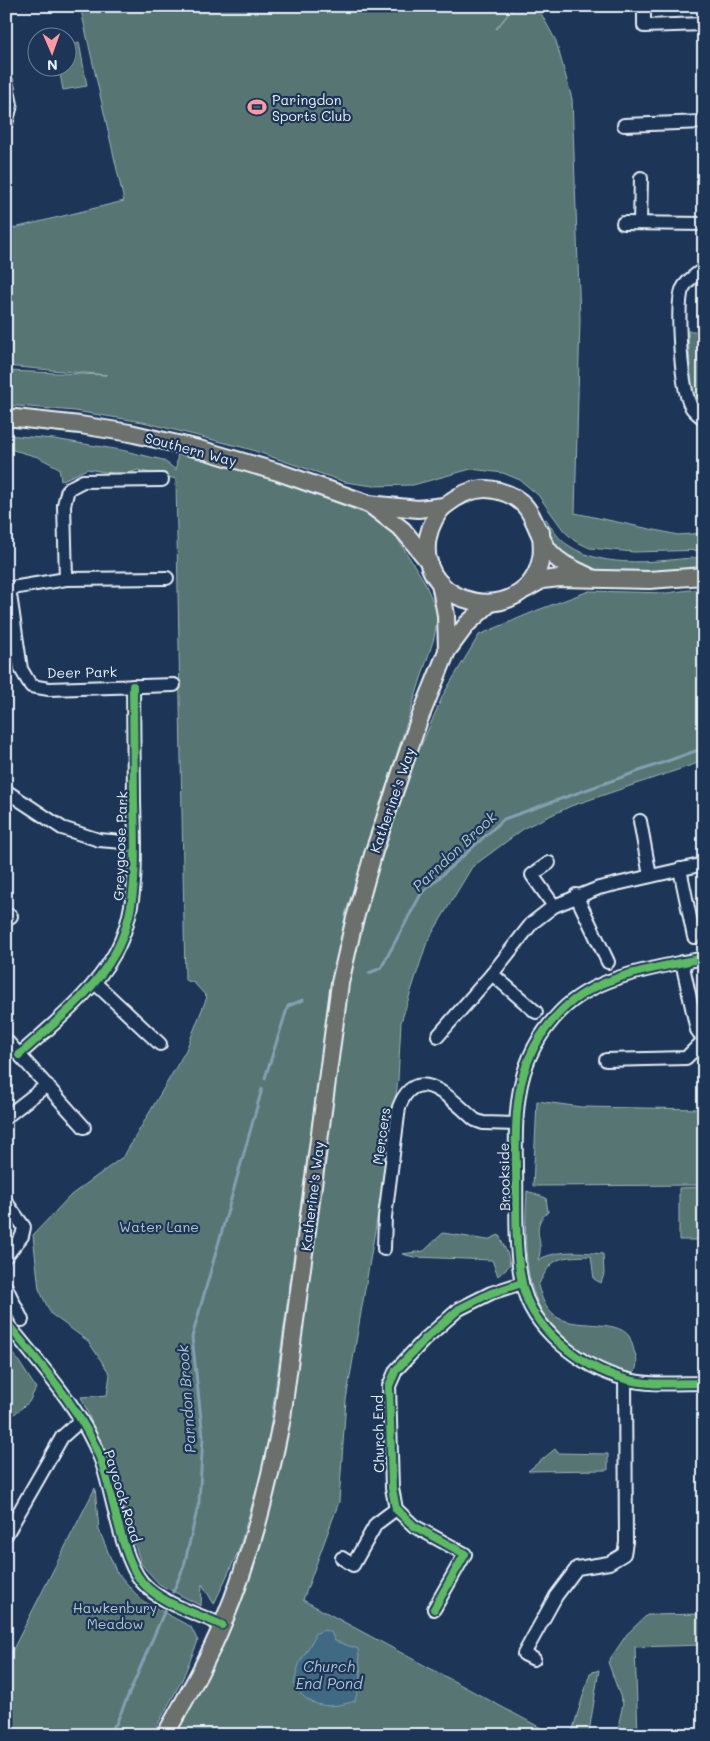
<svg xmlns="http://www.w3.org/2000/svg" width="710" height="1741" viewBox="0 0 710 1741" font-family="Mali,sans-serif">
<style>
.green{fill:#577573;stroke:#a0b3b6}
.water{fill:#3f6a83;stroke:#83a0b2}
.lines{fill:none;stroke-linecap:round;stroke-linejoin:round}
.stream{stroke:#83a0b2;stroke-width:3}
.minor-casing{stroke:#e8f1f8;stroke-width:16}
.major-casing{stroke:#e8f1f8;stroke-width:20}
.minor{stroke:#1d3557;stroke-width:12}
.major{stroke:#6c706d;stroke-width:16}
.cycleway-casing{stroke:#1d3557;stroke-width:11}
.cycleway{stroke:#5cba63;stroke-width:8}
.labels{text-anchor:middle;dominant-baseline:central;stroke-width:4.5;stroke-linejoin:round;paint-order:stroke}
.poi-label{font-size:14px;fill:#e8f1f8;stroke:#1d3557;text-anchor:start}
.street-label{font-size:14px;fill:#e8f1f8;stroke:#1d3557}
.park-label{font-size:14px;fill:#b5c6c9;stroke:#1d3557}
.water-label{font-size:15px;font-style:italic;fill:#adc2cf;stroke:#1d3557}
</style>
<rect width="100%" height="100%" fill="#1d3557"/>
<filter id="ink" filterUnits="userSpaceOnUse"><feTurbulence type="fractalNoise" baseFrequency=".02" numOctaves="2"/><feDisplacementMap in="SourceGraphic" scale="10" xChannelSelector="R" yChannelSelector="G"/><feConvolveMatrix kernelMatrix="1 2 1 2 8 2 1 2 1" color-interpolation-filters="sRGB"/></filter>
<g filter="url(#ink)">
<g class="green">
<path d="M 80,6 L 514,6 L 496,29 L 516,6 L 537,6 L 556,41 L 572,99 L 580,319 L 575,513 L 678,535 L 704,533 L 704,550 L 634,552 L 590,548 L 575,541 L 564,531 L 538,495 L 520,480 L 503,473 L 471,469 L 413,485 L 373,486 L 345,482 L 249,449 L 143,422 L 75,411 L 6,405 L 6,371 L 107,375 L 6,366 L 6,230 L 124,201 Z"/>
<path d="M 79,42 L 87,86 L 63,90 L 59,68 L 68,68 L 68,45 Z"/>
<path d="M 688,331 L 699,331 L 700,388 L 704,388 L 704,411 L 699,408 L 691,386 Z"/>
<path d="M 6,435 L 54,439 L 121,450 L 163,460 L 176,470 L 178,450 L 238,466 L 290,485 L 366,514 L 392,530 L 424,581 L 438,613 L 434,638 L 346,912 L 330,991 L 266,1457 L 238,1552 L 214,1604 L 202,1584 L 201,1606 L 159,1584 L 141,1564 L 108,1461 L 81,1397 L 107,1395 L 110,1374 L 88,1341 L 51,1314 L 39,1289 L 33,1235 L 71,1195 L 124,1156 L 186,1050 L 207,997 L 194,983 L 185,980 L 176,479 L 138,470 L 123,475 L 87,469 L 61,481 L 59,468 L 38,457 L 6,448 Z"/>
<path d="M 546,519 C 552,528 558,539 568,545 C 606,571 660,560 704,557 L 704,571 C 671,574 605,582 577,566 C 559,557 549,539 539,523 Z"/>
<path d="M 704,588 L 704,761 L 571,806 L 526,827 L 472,867 L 427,942 L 401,1022 L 398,1080 L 388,1155 L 346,1400 L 339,1502 L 303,1600 L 554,1735 L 173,1735 L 198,1694 L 241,1603 L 260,1545 L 278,1470 L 329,1063 L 372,859 L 443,695 L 479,635 L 538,610 L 589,591 L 667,593 Z"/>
<path d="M 537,1101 L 581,1107 L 704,1109 L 704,1185 L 533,1186 Z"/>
<path d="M 704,1187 L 704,1240 L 679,1240 L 679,1188 Z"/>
<path d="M 527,1191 L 546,1198 L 548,1212 C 528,1228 546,1240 538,1260 C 558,1249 581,1252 603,1254 L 604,1274 L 601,1283 L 594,1279 L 591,1256 C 559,1257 552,1256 538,1286 C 542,1298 545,1309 555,1316 C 575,1330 615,1318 629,1336 C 631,1340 633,1346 634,1351 C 638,1359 638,1369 632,1376 C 613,1368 591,1360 574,1348 C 521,1308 524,1250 527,1191 Z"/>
<path d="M 443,1233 L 487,1240 L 499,1235 L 508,1255 L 510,1265 L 498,1276 L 492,1260 L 414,1257 L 402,1254 L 424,1251 Z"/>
<path d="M 6,1342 L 36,1388 L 29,1402 L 12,1416 L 6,1412 Z"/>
<path d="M 555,1449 L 558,1453 L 608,1454 L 608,1470 L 528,1471 Z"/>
<path d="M 95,1488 L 99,1530 L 116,1571 L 141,1600 L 191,1627 L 198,1641 L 182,1680 L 152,1735 L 6,1735 L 6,1663 Z"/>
<path d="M 704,1614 L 704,1645 L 635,1647 L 638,1735 L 622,1735 L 619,1722 L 623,1704 L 608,1662 L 627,1634 L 647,1615 Z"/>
<path d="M 599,1670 L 589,1732 L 587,1735 L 571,1735 L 590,1673 Z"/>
</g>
<path class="water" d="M 324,1630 L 331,1632 L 335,1641 L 358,1649 L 361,1676 L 355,1701 C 330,1709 308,1709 294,1684 L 299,1664 L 314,1638 L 314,1634 Z"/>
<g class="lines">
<g class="stream">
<path d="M 369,973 L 381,968 L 421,894 L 504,819 L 704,748"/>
<path d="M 265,1078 L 288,1006 L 303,1000"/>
<path d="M 173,1592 L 184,1566 L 199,1502 L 203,1437 L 192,1337 L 262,1089"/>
<path d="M 105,1735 L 116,1724 L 165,1610"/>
</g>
<g class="minor-casing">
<g id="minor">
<path d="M 644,6 L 644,26 L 704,24"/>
<path d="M 6,81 L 11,105 L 6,123"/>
<path d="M 624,125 L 704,122"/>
<path d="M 623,223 L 704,224"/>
<path d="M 640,223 L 641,178"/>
<path d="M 704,269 C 696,274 686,281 682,290 C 676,308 681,394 692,408 C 695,412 700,416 704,419"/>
<path d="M 66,579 L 64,505 L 68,489 L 83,481 L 162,480"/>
<path d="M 9,588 L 21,669 L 31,686 L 49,689 L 174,685"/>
<path d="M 6,589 L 66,579 L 167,578"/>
<path d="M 6,791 L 62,828 L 99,840 L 135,843"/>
<path d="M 640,821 L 650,876"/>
<path d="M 549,863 L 532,875 L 554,906"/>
<path d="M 680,869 L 694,937"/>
<path d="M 576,895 L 608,962"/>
<path d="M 6,920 L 11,916"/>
<path d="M 704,958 C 656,968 596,975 561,1011 C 515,1057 515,1109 516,1169 C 517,1206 514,1246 522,1283 C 531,1329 581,1367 625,1379 C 650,1386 678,1383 704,1383"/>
<path d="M 492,974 L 536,1012"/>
<path d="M 95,983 L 160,1044"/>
<path d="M 438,1036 L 492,974 L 532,923 L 554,906 L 599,888 L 704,864"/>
<path d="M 6,1040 L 84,1127"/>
<path d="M 19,1055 C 53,1024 93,993 115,953 C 140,908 135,850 134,800 C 134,762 133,724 133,686"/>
<path d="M 606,1060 L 686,1058 L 704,1040 L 697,1030 L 682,962"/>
<path d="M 6,1117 L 47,1085"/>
<path d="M 6,1202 L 24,1227 L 22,1236 L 6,1256"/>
<path d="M 384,1249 L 385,1217 L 399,1107 C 417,1060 453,1101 475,1120 L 483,1123 L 516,1124"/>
<path d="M 6,1287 L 22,1320"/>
<path d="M 6,1322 C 40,1365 81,1408 101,1460 C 113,1493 121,1557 142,1582 C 161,1604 196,1613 222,1625"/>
<path d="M 6,1535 L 62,1437 L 81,1420"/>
<path d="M 342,1558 L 353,1565 L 376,1524 L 396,1509"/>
<path d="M 434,1609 L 465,1554 L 414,1526 L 396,1509 L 392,1488 L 389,1386 L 396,1370 L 425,1339 L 459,1309 L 491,1293 L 522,1283"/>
<path d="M 534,1659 L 524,1654 L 556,1596 L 577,1568 L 609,1563 L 624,1554 L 626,1542 L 625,1379"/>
</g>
</g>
<g class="major-casing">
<g id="major">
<path d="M 6,417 L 80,425 L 130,433 L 199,449 L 278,472 L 369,504 L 418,509 L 444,506"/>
<path d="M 369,504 L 403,530 L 429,562"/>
<path d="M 541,532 C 541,540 543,550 541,558 C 528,630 414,609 428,537 C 430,527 437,511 446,505 C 461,493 480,485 499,491 C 538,502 531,528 550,552 C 561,565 577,570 592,578"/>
<path d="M 440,583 L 446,615 L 447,651"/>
<path d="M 526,589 L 542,580 L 560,578 L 649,580 L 704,576"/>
<path d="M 165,1735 C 186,1698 207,1662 223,1623 C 251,1557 268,1488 282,1418 L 340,983 L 354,922 L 374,851 L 419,720 L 447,651 L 467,624 L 489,604"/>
</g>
</g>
<use href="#minor" class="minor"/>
<use href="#major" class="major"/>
<g class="cycleway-casing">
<g id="cycleway">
<path d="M 704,958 C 656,968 596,975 561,1011 C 515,1057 515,1109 516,1169 C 517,1206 514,1246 522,1283 C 531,1329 581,1367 625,1379 C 650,1386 678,1383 704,1383"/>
<path d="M 19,1055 C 53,1024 93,993 115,953 C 140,908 135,850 134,800 C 134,762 133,724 133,686"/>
<path d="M 6,1322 C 40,1365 81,1408 101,1460 C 113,1493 121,1557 142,1582 C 161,1604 196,1613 222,1625"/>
<path d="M 434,1609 L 465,1554 L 414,1526 L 396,1509 L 392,1488 L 389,1386 L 396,1370 L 425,1339 L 459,1309 L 491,1293 L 522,1283"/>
</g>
</g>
<use href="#cycleway" class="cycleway"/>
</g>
</g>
<defs>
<g id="stadium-bare" transform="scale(1.5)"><path d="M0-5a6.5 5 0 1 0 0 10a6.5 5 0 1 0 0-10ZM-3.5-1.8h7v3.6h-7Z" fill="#ff9aa2" stroke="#1d3557" stroke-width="2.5" paint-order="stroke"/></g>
</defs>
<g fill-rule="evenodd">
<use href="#stadium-bare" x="257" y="107"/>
</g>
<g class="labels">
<g class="poi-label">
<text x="272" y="99">Paringdon<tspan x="272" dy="16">Sports Club</tspan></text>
</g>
<g class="street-label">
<text transform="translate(191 449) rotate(15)">Southern Way</text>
<text transform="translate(82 672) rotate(-1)">Deer Park</text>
<text transform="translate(392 800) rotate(-71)">Katherine's Way</text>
<text transform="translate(120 846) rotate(-88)">Greygoose Park</text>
<text transform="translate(381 1136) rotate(-82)">Mercers</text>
<text transform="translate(504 1177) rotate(-91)">Brookside</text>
<text transform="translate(312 1196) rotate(-83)">Katherine's Way</text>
<text transform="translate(378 1434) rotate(-91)">Church End</text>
<text transform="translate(123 1496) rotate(73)">Paycock Road</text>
</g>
<g class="park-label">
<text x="159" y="1226">Water Lane</text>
<text x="115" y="1607">Hawkenbury<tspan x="115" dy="16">Meadow</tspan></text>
</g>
<g class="water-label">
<text transform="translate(454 851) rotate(-43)">Parndon Brook</text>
<text transform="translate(186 1399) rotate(-94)">Parndon Brook</text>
<text x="329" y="1666">Church<tspan x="329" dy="17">End Pond</tspan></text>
</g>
</g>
<rect width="710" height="1741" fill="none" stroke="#1d3557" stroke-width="25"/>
<rect x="12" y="12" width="685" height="1716" fill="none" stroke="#e8f1f8" stroke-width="2" filter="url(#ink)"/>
<g transform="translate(52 52) rotate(178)"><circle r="24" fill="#1d3557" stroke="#6e8097"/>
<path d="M0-4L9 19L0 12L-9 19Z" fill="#ff9aa2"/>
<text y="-8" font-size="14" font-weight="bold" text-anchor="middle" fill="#e8f1f8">N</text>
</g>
</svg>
